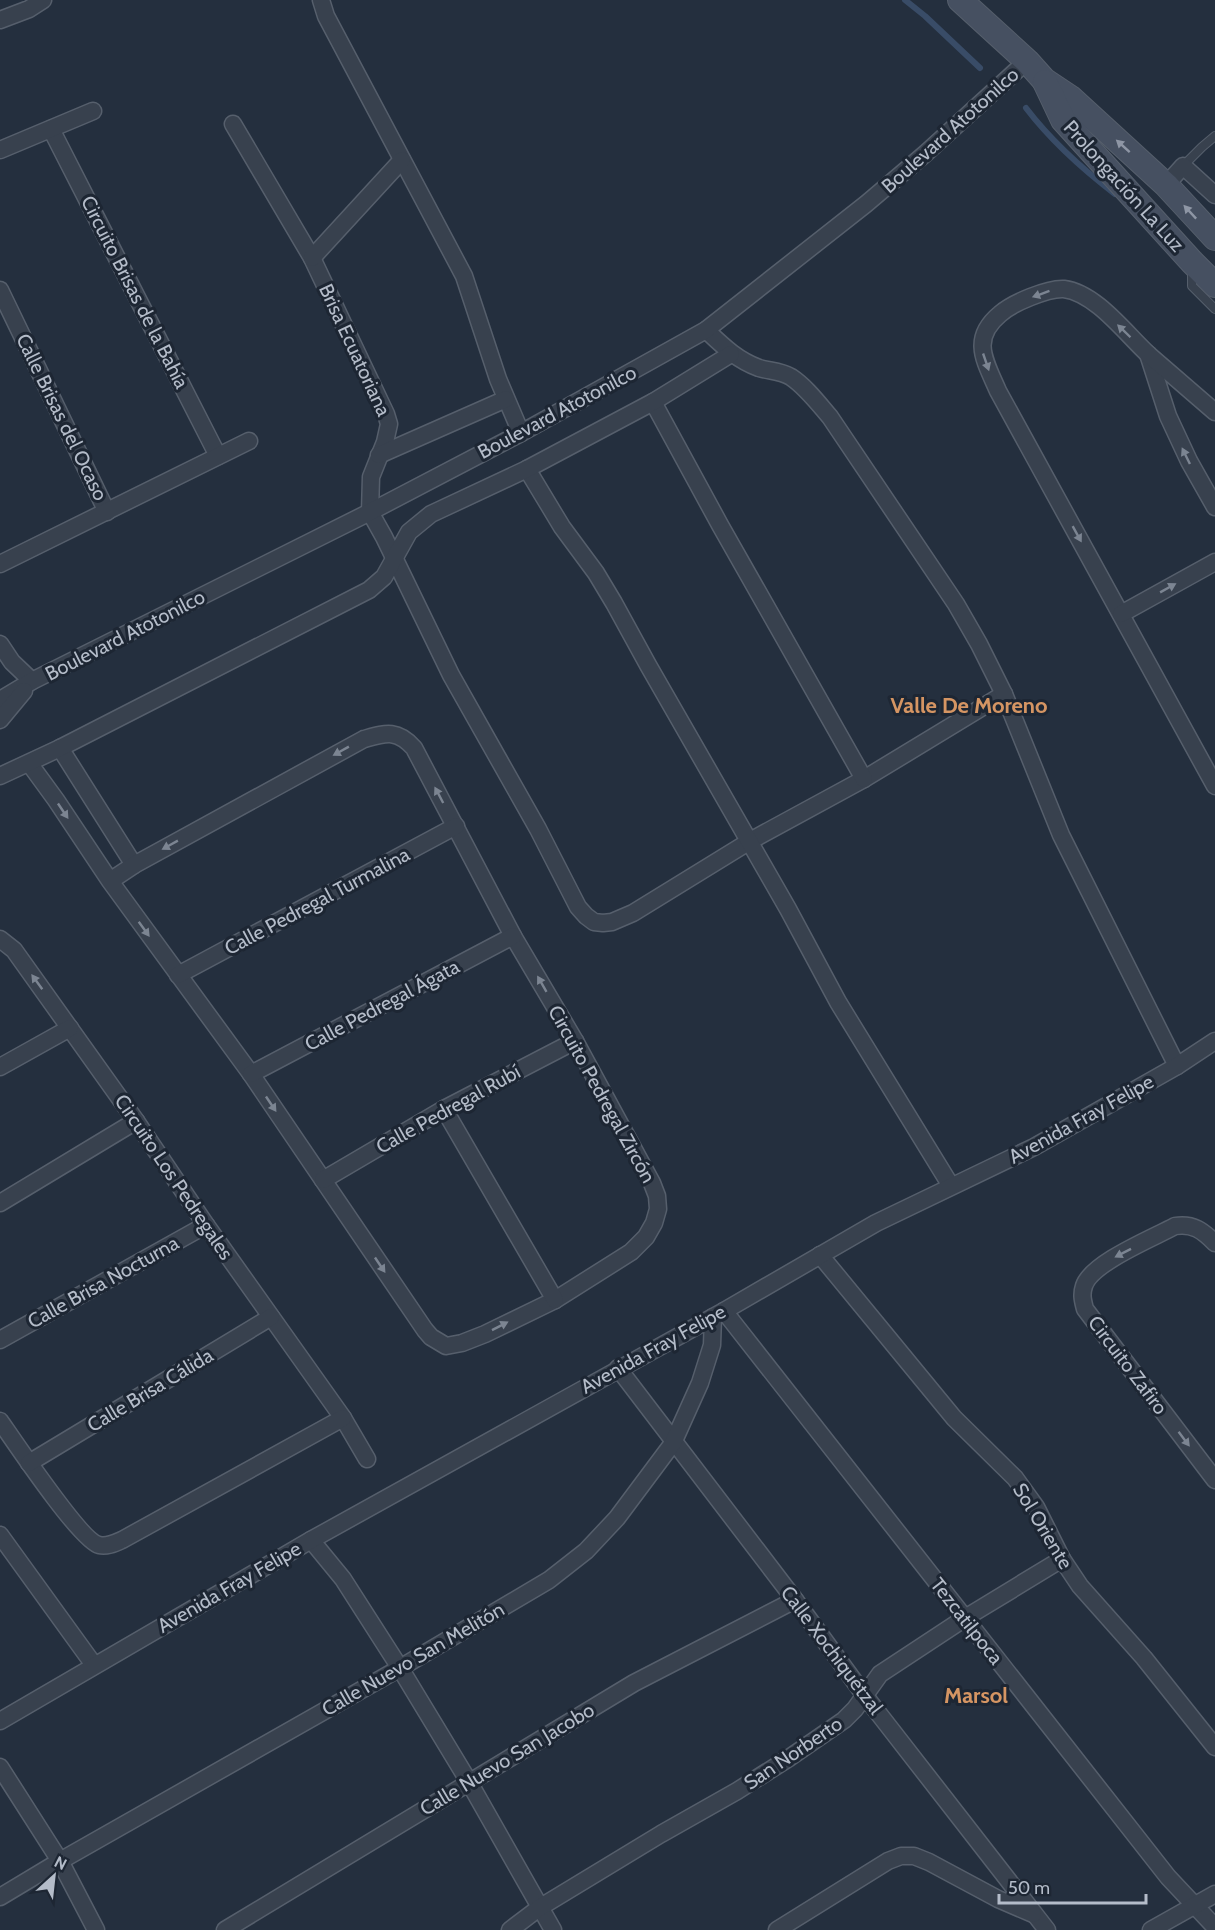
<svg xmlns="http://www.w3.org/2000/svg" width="1215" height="1930" viewBox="0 0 1215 1930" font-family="Cabin,sans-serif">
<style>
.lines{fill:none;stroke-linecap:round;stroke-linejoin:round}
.stream{stroke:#394c67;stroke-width:6}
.service-casing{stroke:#565f6c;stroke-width:10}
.minor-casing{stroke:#565f6c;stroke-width:19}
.secondary-casing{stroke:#565f6c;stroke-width:26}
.service{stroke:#38414e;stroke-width:8}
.minor{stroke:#38414e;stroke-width:16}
.secondary{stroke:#465061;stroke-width:24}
.oneway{fill:#8e96a5}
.oneway2{fill:#7c8592}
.labels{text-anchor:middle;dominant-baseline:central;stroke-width:6;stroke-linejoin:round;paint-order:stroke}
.street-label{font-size:20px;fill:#b4bcc9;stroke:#1d2633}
.quarter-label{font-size:22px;font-weight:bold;fill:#d59563;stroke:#1d2633}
</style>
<rect width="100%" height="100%" fill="#242f3e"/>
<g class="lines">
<g class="stream">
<path d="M 905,0 L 925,16 L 980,68"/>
<path d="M 1026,108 C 1052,142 1081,168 1115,194"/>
</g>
<g class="service-casing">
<g id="service">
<path d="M 1183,166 L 1202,147 L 1215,136"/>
<path d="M 1192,269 L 1192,286 L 1215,309"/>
</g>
</g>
<g class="minor-casing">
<g id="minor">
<path d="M 321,0 L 326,16 L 464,276 L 498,379 L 521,433"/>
<path d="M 0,20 L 29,9 L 43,0"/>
<path d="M 233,124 L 312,258 L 386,414 L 389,424 L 385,442 L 371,477 L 370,512 L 384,537 L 451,675 L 538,829 L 578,907 L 586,916 L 594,922 L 603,923 L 612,922 L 633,913 L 750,841 L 864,779 L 1004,694"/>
<path d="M 51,129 L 218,456"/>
<path d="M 0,150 L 93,111"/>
<path d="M 1166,185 L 1183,166 L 1215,195"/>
<path d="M 312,258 L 402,160"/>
<path d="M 0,290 L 107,512"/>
<path d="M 706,330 C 723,346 737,360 759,368 C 769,371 781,371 791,377 C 806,387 818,403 830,417 L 956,604 L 979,644 L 1004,694 L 1061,835 L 1177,1066"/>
<path d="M 1148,354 L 1168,416 L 1189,461 L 1215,507"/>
<path d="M 653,402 L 720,525 L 864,779"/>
<path d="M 1215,412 C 1193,393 1171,374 1149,355 C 1126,334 1096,293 1064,289 C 1048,288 1012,303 1000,314 C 970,339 985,361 998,391 L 1215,786"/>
<path d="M 379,455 L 506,399"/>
<path d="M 527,469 L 562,527 L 596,573 L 614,603 L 648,665 L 788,909 L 838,1002 L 951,1186"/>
<path d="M 0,564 L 249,441"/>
<path d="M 1121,614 L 1215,562"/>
<path d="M 0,644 L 12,662 L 32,681"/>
<path d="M 0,700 L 32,681 L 370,512 L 521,433 L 706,330 L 866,204 L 926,153 L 1027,61"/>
<path d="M 0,720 L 24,691"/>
<path d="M 60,748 L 134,865"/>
<path d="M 29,763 L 56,800 L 110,881 L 251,1074 L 425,1330 L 431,1337 L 446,1346 L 462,1343 L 485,1334 L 555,1300 L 631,1252 L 646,1237 L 654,1223 L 658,1209 L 657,1196 L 652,1183 L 575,1041 L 513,936 L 414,748 C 397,729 386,733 364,739 L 134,865 L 110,881"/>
<path d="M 0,776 L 60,748 L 369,590 L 384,577 L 409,532 L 431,514 L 527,469 L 653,402 L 731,354"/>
<path d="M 0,939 L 14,950 L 136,1121 L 206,1225 L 343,1418 L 367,1459"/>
<path d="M 178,975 L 456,826"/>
<path d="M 0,1067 L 70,1028"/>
<path d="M 251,1074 L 513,936"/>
<path d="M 444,1109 L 555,1300"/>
<path d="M 323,1180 L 444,1109 L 575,1041"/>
<path d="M 0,1203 L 136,1121"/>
<path d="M 1215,1243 C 1203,1231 1193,1223 1175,1226 C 1153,1238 1091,1263 1084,1286 C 1081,1295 1083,1301 1085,1309 L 1215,1480"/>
<path d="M 820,1255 L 954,1418 L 1015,1478 L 1036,1507 L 1062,1559 L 1080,1586 L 1144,1658 L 1215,1747"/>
<path d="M 724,1311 L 1168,1877 L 1215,1927"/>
<path d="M 0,1340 L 206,1225"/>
<path d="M 618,1368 L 795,1600 L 865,1696 L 1047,1930"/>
<path d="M 0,1421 C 14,1441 81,1541 99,1545 C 107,1547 115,1543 122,1540 L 343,1418"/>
<path d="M 29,1463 L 271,1317"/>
<path d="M 0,1535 L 94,1665"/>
<path d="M 311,1540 L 343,1579 L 400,1668 L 469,1782 L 553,1930"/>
<path d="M 0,1721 L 311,1540 L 724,1311 L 876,1223 L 1034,1147 L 1177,1066 L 1215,1041"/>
<path d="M 0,1767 L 60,1861 L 96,1930"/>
<path d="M 0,1897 L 60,1861 L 400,1668 L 549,1580 L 586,1551 L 617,1518 L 673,1443 L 700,1383 L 712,1345 L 713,1317"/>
<path d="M 225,1930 L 634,1683 L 795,1600"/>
<path d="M 510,1930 L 539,1908 L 661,1834 L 737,1791 L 789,1758 L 844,1720 L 855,1709 L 880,1674 L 965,1618 L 1062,1559"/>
<path d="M 777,1930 L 888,1861 L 901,1856 L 914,1856 L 929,1862 L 998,1899 L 1033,1914"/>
<path d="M 1151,1930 L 1215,1894"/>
</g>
</g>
<g class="secondary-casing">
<g id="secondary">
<path d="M 960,0 L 1027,61 L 1044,80 L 1071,98 L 1166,185 L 1215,238"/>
<path d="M 1045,82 L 1063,120 L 1192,262 L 1215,285"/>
</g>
</g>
<use href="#service" class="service"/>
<use href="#minor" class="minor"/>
<use href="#secondary" class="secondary"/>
</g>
<defs><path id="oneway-solid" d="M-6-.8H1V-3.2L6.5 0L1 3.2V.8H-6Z" transform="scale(1.5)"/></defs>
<g class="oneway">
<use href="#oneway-solid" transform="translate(1123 146) rotate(-138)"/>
<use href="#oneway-solid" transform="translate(1190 212) rotate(-133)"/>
</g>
<g class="oneway2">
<use href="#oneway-solid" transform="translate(1041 294) rotate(160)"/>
<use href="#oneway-solid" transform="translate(1124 331) rotate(-136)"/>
<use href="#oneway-solid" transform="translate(986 362) rotate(71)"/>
<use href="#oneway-solid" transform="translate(1186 456) rotate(-116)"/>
<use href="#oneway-solid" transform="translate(1077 534) rotate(61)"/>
<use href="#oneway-solid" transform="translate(1168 588) rotate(-29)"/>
<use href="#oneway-solid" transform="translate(341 751) rotate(151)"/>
<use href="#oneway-solid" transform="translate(439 795) rotate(-118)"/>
<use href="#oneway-solid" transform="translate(63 811) rotate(56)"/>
<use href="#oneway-solid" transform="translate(170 845) rotate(151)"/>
<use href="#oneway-solid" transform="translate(144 929) rotate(54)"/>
<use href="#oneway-solid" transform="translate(37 982) rotate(-126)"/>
<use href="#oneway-solid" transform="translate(542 984) rotate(-120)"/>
<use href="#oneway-solid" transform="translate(271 1104) rotate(56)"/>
<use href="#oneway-solid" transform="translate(1123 1253) rotate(153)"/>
<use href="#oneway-solid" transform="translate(380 1265) rotate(56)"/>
<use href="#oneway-solid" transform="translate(500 1326) rotate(-27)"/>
<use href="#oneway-solid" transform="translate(1184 1439) rotate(53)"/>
</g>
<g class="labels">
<g class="street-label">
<text transform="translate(950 130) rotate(-42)">Boulevard Atotonilco</text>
<text transform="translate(1124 186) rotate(48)">Prolongación La Luz</text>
<text transform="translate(135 292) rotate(63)">Circuito Brisas de la Bahía</text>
<text transform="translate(355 350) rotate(65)">Brisa Ecuatoriana</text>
<text transform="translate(557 412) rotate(-28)">Boulevard Atotonilco</text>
<text transform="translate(62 417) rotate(64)">Calle Brisas del Ocaso</text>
<text transform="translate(125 635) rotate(-27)">Boulevard Atotonilco</text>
<text transform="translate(317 901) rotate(-28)">Calle Pedregal Turmalina</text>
<text transform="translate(382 1005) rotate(-28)">Calle Pedregal Ágata</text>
<text transform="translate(602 1094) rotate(61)">Circuito Pedregal Zircón</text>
<text transform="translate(448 1109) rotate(-29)">Calle Pedregal Rubí</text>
<text transform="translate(1081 1119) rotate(-29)">Avenida Fray Felipe</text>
<text transform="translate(174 1177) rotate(56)">Circuito Los Pedregales</text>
<text transform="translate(103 1282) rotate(-29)">Calle Brisa Nocturna</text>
<text transform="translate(653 1349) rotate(-29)">Avenida Fray Felipe</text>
<text transform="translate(1128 1365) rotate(53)">Circuito Zafiro</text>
<text transform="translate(150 1390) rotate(-31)">Calle Brisa Cálida</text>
<text transform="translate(1043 1526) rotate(59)">Sol Oriente</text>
<text transform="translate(229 1587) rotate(-30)">Avenida Fray Felipe</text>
<text transform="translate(967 1621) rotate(52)">Tezcatilpoca</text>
<text transform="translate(832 1650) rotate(53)">Calle Xochiquétzal</text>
<text transform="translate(413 1659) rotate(-30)">Calle Nuevo San Melitón</text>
<text transform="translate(793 1753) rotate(-34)">San Norberto</text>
<text transform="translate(507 1759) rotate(-31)">Calle Nuevo San Jacobo</text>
</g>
<g class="quarter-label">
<text x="969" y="705">Valle De Moreno</text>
<text x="976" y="1695">Marsol</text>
</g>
</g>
<g transform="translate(54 1876) rotate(27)" stroke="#1d2633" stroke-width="4.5" paint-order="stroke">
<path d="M0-4.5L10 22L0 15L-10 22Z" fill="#b4bcc9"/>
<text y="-9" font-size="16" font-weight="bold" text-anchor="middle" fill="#b4bcc9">N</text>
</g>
<path d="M999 1894v9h147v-9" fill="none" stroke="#b4bcc9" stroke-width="3"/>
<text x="1008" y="1894" font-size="18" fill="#b4bcc9" stroke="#1d2633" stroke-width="4.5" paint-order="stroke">50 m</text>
</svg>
